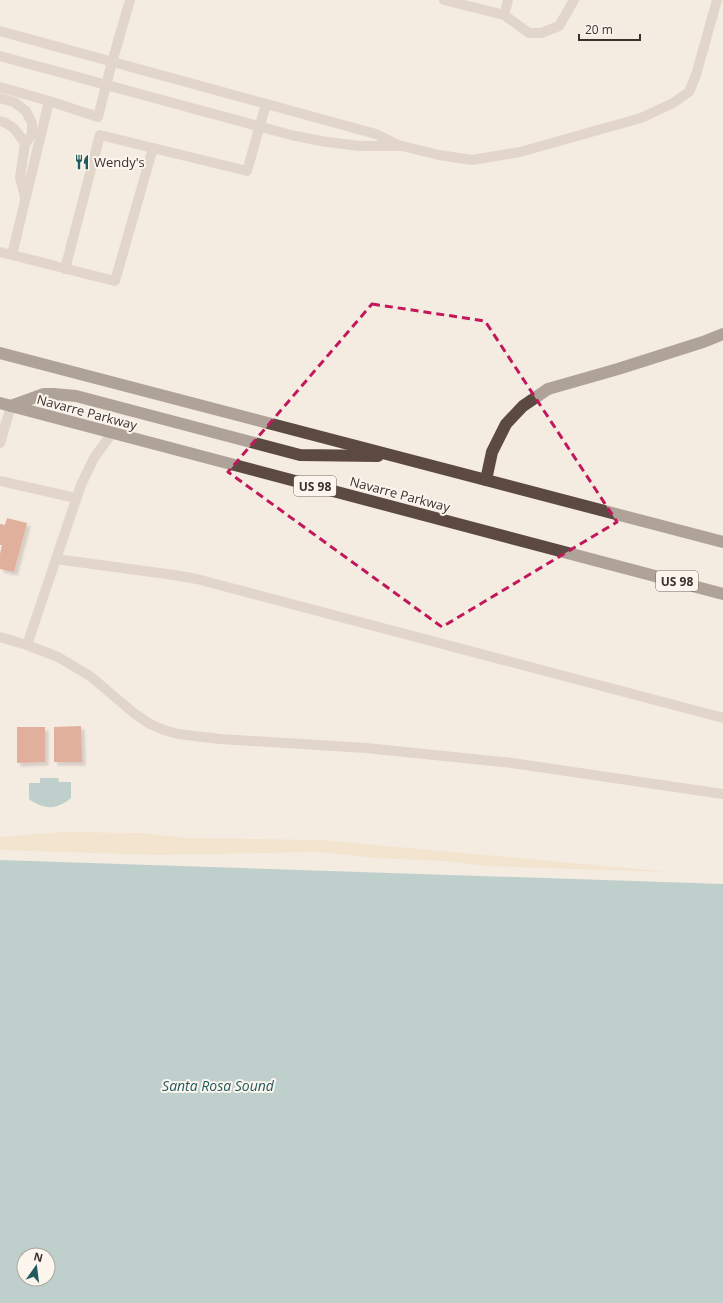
<svg xmlns="http://www.w3.org/2000/svg" width="723" height="1303" viewBox="0 0 723 1303" font-family="'Open Sans',sans-serif">
<style>
.sand{fill:#efdcb8}
.water{fill:#7fb0b2;fill-rule:evenodd}
.building{fill:#c8694b;filter:url(#shadow)}
.lines{fill:none;stroke-linecap:round;stroke-linejoin:round}
.lane{stroke:#cdbbac;stroke-width:10}
.street{stroke:#cdbbac;stroke-width:10}
.highway{stroke:#5c4a42;stroke-width:12}
.marked{fill:none;stroke:#c2185b;stroke-width:3;stroke-dasharray:8 5;stroke-linejoin:round}
.labels{text-anchor:middle;dominant-baseline:central;stroke-width:4;stroke-linejoin:round;paint-order:stroke}
.shield{fill:#fbf5ee;stroke:#756b66;stroke-width:1}
.shield-label{font-size:12px;font-weight:bold;fill:#3b302b}
.poi-label{font-size:13px;fill:#3b302b;stroke:#fbf5ee;text-anchor:start}
.street-label{font-size:13px;fill:#3b302b;stroke:#fbf5ee}
.water-label{font-size:14px;font-style:italic;fill:#1f5a5e;stroke:#fbf5ee}
</style>
<defs>
<filter id="shadow"><feDropShadow dx="3.5" dy="3.5" stdDeviation="1" flood-color="#0004"/></filter>
</defs>
<rect width="100%" height="100%" fill="#f4ebe1"/>
<path class="sand" d="M 63,832 L 141,833 L 186,838 L 322,840 L 670,872 L 485,866 L 445,861 L 377,858 L 318,852 L 155,855 L 0,850 L 0,837 Z"/>
<g class="water">
<path d="M 40,778 L 58,778 L 59,782 L 71,782 L 71,798 C 57,810 44,810 29,799 L 29,783 L 40,783 Z"/>
<path d="M 0,860 L 723,884 L 723,1303 L 0,1303 ZM 24,1255 L 48,1255 L 48,1279 L 24,1279 Z"/>
</g>
<g class="building">
<path d="M 7,518 L 27,523 L 14,572 L 0,569 L 0,554 L 2,545 L 0,545 L 0,524 L 5,525 Z"/>
<path d="M 81,726 L 82,762 L 54,762 L 54,727 Z"/>
<path d="M 17,727 L 45,727 L 45,762 L 17,763 Z"/>
</g>
<g class="lines">
<g class="lane">
<path d="M 0,87 L 49,101 L 12,255"/>
<path d="M 0,98 L 14,102 L 26,111 L 32,123 L 32,134 L 25,144 L 20,177 L 25,197"/>
<path d="M 49,101 L 98,117 L 112,62"/>
<path d="M 0,121 C 13,124 18,133 25,144"/>
<path d="M 153,148 L 247,171 L 266,104"/>
<path d="M 0,252 C 38,261 77,272 115,281 L 153,148 L 100,135 L 65,269"/>
<path d="M 0,443 L 11,406"/>
<path d="M 0,481 L 76,498"/>
<path d="M 56,559 L 174,575 L 197,579 L 723,718"/>
<path d="M 0,637 L 27,645 L 58,657 L 90,676 L 135,714 L 150,724 L 164,730 L 178,734 L 220,739 L 366,748 L 512,763 L 723,794"/>
<path d="M 27,645 L 81,485 L 94,458 L 112,433"/>
</g>
<g class="street">
<path d="M 444,0 L 504,15 L 529,33 L 541,33 L 559,26 L 574,0"/>
<path d="M 504,15 L 508,0"/>
<path d="M 0,31 L 376,134 L 398,145"/>
<path d="M 0,56 L 291,135 L 321,141 L 359,146 L 402,146 L 439,155 L 472,160 L 520,152 L 641,118 L 673,103 L 689,92 L 696,75 L 717,0"/>
<path d="M 112,62 L 130,0"/>
</g>
<g class="highway">
<path d="M 0,353 L 723,542"/>
<path d="M 0,403 L 723,594"/>
<path d="M 11,406 L 44,394 L 53,394 L 76,396 L 300,455 L 378,456"/>
<path d="M 486,480 L 492,452 L 506,424 L 523,406 L 548,389 L 618,369 L 703,342 L 723,334"/>
</g>
</g>
<path d="M0 0H723V1303H0ZM 372,304 L 485,321 L 617,522 L 442,627 L 228,472 Z" fill="#f4ebe1" fill-opacity=".55" fill-rule="evenodd"/>
<path class="marked" d="M 372,304 L 485,321 L 617,522 L 442,627 L 228,472 Z"/>
<defs>
<g id="restaurant-bare" transform="scale(1.2)"><path d="M-5-6h1v4h1v-4h1v4h1v-4h1v5L-1.5 .5V6h-2V.5L-5-1ZM5-6V6H3V1.5H1.5Q1.5-4 5-6Z" fill="#1f5a5e" stroke="#fbf5ee" stroke-width="2.5" paint-order="stroke"/></g>
</defs>
<g fill-rule="evenodd">
<use href="#restaurant-bare" x="82" y="162"/>
</g>
<g class="labels">
<g class="shield">
<rect x="294" y="476" width="42" height="20" rx="3"/>
<rect x="656" y="571" width="42" height="20" rx="3"/>
</g>
<g class="shield-label">
<text x="315" y="486">US 98</text>
<text x="677" y="581">US 98</text>
</g>
<g class="poi-label">
<text x="94" y="162">Wendy's</text>
</g>
<g class="street-label">
<text transform="translate(87 412) rotate(15)">Navarre Parkway</text>
<text transform="translate(400 494) rotate(15)">Navarre Parkway</text>
</g>
<g class="water-label">
<text x="218" y="1085">Santa Rosa Sound</text>
</g>
</g>
<g transform="translate(36 1267) rotate(14)"><circle r="19" fill="#fbf5ee" stroke="#aea6a0"/>
<path d="M0-3L7 15L0 10L-7 15Z" fill="#1f5a5e"/>
<text y="-6" font-size="11" font-weight="bold" text-anchor="middle" fill="#3b302b">N</text>
</g>
<path d="M579 34v6h61v-6" fill="none" stroke="#3b302b" stroke-width="2"/>
<text x="585" y="34" font-size="12" fill="#3b302b" stroke="#fbf5ee" stroke-width="3" paint-order="stroke">20 m</text>
</svg>
